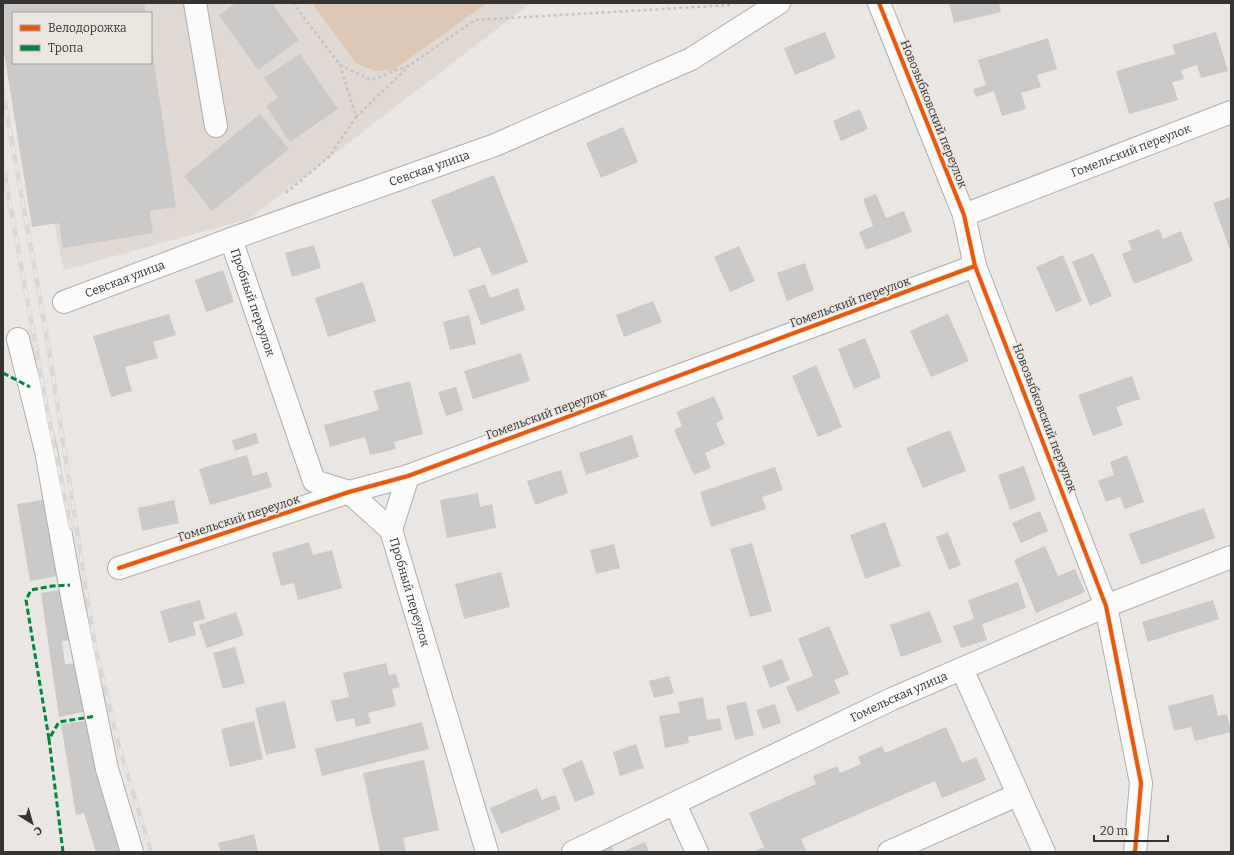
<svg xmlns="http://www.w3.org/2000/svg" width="1234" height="855" viewBox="0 0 1234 855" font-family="Bitter,serif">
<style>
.built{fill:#e1d9d3}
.green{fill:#dec8b5}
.building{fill:#cccac8}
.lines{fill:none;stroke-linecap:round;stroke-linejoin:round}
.minor-casing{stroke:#b0aeac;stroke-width:24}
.path{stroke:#c6c4c2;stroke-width:2.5;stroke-dasharray:3 3;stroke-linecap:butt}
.minor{stroke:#fcfbfb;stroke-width:22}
.rail-casing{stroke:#d9d8d6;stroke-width:4.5}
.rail{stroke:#ece6e1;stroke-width:3;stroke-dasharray:9;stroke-linecap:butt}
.quiet{stroke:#00873e;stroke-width:3;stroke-dasharray:6 3;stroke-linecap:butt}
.cycleway-casing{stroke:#ece6e1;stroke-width:6}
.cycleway{stroke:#e8590c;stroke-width:4}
.labels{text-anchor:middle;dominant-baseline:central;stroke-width:3.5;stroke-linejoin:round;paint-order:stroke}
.street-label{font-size:12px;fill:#363432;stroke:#ece6e1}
</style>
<rect width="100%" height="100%" fill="#e9e6e4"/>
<path class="built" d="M 10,3 L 531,3 L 249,219 L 64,270 L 22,63 L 151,63 L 151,13 L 13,13 Z"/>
<path class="green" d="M 312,3 L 487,3 L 393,70 L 374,71 L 356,63 Z"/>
<g class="building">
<path d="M 3,3 L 144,3 L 146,13 L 13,13 L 13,63 L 151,63 L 152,51 L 176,207 L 150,211 L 153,233 L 63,248 L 59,223 L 32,227 L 3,46 Z"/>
<path d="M 236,3 L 272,3 L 299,40 L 258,70 L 219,15 Z"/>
<path d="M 949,3 L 999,3 L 1001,12 L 954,23 Z"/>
<path d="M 825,32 L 836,58 L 795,75 L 784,48 Z"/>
<path d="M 1216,32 L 1228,71 L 1201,78 L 1197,65 L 1181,70 L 1184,79 L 1172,82 L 1178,100 L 1129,114 L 1116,71 L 1175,54 L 1172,45 Z"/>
<path d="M 1048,38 L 1057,69 L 1037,75 L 1041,87 L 1021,93 L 1026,109 L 1002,116 L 994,91 L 976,97 L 973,89 L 986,85 L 978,60 Z"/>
<path d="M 300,54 L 338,109 L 290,142 L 266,106 L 278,98 L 264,78 Z"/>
<path d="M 860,109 L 868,129 L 841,141 L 833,121 Z"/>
<path d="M 260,114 L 289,149 L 212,211 L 184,176 Z"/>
<path d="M 623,127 L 638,162 L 601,178 L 586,143 Z"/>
<path d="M 494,175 L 528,262 L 492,276 L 480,247 L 454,257 L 431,200 Z"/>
<path d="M 876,194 L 886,218 L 904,211 L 912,232 L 866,250 L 859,232 L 873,226 L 863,199 Z"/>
<path d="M 1231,197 L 1231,253 L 1213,203 Z"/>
<path d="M 1159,229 L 1163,239 L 1181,231 L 1193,261 L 1134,284 L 1122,254 L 1132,250 L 1128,241 Z"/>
<path d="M 314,245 L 321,268 L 292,277 L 285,253 Z"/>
<path d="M 739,246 L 755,281 L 730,292 L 714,257 Z"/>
<path d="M 1093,253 L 1112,296 L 1090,306 L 1072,262 Z"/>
<path d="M 1063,255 L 1082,301 L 1056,312 L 1036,267 Z"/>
<path d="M 805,263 L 814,290 L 787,301 L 777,273 Z"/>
<path d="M 223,270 L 234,302 L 206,312 L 195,280 Z"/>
<path d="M 363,282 L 376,321 L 328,337 L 315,298 Z"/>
<path d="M 485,284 L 490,298 L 518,288 L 525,310 L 481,325 L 468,290 Z"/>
<path d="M 653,301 L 662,322 L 624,337 L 616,315 Z"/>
<path d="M 169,314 L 176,335 L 153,342 L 158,358 L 125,367 L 132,391 L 111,397 L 93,336 Z"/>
<path d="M 948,314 L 969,361 L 931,377 L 910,331 Z"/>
<path d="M 469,315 L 476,344 L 450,350 L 443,322 Z"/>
<path d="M 865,338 L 881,377 L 854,389 L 838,349 Z"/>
<path d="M 521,353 L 530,381 L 473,399 L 464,371 Z"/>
<path d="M 816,365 L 842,427 L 818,437 L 792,376 Z"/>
<path d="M 1132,376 L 1140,399 L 1116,407 L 1123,425 L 1093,436 L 1078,395 Z"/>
<path d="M 410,381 L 423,434 L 394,442 L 396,449 L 370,455 L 365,437 L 330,447 L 324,425 L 379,410 L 373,391 Z"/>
<path d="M 456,387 L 463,410 L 446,416 L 438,392 Z"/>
<path d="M 714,396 L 724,419 L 716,423 L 725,444 L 705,453 L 711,468 L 694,475 L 674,430 L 682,426 L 676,412 Z"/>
<path d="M 950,430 L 966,471 L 923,488 L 906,448 Z"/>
<path d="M 256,433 L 259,443 L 235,451 L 232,440 Z"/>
<path d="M 632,435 L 639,457 L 586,475 L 579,453 Z"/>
<path d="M 247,455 L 253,476 L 267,472 L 272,487 L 210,505 L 199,469 Z"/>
<path d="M 1127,455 L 1144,502 L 1125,509 L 1120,497 L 1106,502 L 1098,481 L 1114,475 L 1110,462 Z"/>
<path d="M 1024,466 L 1036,500 L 1010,510 L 998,475 Z"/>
<path d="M 775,467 L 783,490 L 762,497 L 766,509 L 711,527 L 700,492 Z"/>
<path d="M 561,470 L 568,493 L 535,505 L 527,481 Z"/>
<path d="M 478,493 L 480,507 L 492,504 L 496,528 L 447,538 L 440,500 Z"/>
<path d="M 50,499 L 63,575 L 30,581 L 17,504 Z"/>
<path d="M 174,500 L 179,523 L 142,531 L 138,508 Z"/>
<path d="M 1204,508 L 1215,538 L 1141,565 L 1129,534 Z"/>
<path d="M 1040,511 L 1048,531 L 1021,543 L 1012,523 Z"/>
<path d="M 885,522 L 901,566 L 865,579 L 850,535 Z"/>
<path d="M 948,532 L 961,565 L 949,570 L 936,537 Z"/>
<path d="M 309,542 L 313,555 L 332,550 L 342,588 L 298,600 L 294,583 L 281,586 L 272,553 Z"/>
<path d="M 752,543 L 772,611 L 750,617 L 730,549 Z"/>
<path d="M 614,544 L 620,568 L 596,574 L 590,550 Z"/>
<path d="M 1045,546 L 1058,576 L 1075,569 L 1085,592 L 1036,613 L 1014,560 Z"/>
<path d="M 501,572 L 510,607 L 464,619 L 455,584 Z"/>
<path d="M 1018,582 L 1026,608 L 982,624 L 987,640 L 961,648 L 953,626 L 974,619 L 968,600 Z"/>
<path d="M 66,589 L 74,640 L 62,641 L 65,664 L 79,663 L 88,711 L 59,717 L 41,593 Z"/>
<path d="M 200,600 L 205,619 L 193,622 L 196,635 L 169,643 L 160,611 Z"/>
<path d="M 1213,600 L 1219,619 L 1148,642 L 1142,622 Z"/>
<path d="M 930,611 L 942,642 L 901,657 L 890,625 Z"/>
<path d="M 236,612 L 244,635 L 207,648 L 199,625 Z"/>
<path d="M 829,626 L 849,674 L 834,680 L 840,693 L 797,712 L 786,687 L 813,676 L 798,639 Z"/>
<path d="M 235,647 L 245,683 L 223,689 L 213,653 Z"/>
<path d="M 782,659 L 790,680 L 770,688 L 762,666 Z"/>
<path d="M 386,663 L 389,675 L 396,674 L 400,687 L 392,689 L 396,706 L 368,713 L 371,723 L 356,727 L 354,718 L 336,722 L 331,701 L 349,697 L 343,673 Z"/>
<path d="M 669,676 L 674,693 L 654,698 L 649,681 Z"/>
<path d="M 1213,694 L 1218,716 L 1227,714 L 1231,732 L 1195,741 L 1191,727 L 1174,731 L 1168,706 Z"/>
<path d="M 703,697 L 707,720 L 720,718 L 722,730 L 688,737 L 689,743 L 665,748 L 659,716 L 680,713 L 678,702 Z"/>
<path d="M 285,701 L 296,748 L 266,755 L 255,708 Z"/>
<path d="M 746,701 L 754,735 L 735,740 L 726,706 Z"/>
<path d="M 775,704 L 781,723 L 763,729 L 756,710 Z"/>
<path d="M 92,720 L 125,852 L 96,852 L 84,813 L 76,815 L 61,724 Z"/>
<path d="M 254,721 L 263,759 L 230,767 L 221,729 Z"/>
<path d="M 422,722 L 429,749 L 322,776 L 315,749 Z"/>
<path d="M 946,727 L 962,763 L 976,757 L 986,780 L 942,798 L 935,781 L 801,839 L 807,852 L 753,852 L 764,847 L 749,813 L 816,784 L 813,776 L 837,766 L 840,773 L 861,764 L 858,757 L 882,746 L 885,753 Z"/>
<path d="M 636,744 L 644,768 L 620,776 L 613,752 Z"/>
<path d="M 424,760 L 439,830 L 403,838 L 406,852 L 380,852 L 363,773 Z"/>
<path d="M 582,760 L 595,794 L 575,802 L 562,769 Z"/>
<path d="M 537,788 L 542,800 L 555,795 L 561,809 L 501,834 L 490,808 Z"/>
<path d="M 254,834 L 258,852 L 221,852 L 218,843 Z"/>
<path d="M 645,842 L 649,852 L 622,852 Z"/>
<path d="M 611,845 L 614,852 L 593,852 Z"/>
</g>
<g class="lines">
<g class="minor-casing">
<g id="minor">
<path d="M 195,3 L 216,126"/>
<path d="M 879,3 L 964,215 L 975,266 L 1106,606 L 1141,783 L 1135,852"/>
<path id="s1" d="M 964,215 L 1231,112"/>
<path id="s2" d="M 231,239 L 314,481 L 349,492 L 391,530 L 487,852"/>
<path id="s3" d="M 64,302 L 231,239 L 495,145 L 691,59 L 779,3"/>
<path d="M 18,339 L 46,451 L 73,602 L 107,769 L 132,852"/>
<path d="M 391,530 L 408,476"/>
<path d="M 119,568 L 349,492 L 408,476 L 975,266"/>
<path d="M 962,669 L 1044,852"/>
<path d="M 675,804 L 697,852"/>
<path id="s4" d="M 573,852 L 892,699 L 1106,606 L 1231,557"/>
<path d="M 889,852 L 1017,795"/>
</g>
</g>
<g class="path">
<path d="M 340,65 L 371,80 L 410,65 L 475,20 L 730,5"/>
<path d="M 356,117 L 409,66"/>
<path d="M 286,193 L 330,156 L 356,117 L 340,65 L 293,3"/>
</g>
<use href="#minor" class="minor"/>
<g class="rail-casing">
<g id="rail">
<path d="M 3,92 L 47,338 L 95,647 L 120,750 L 151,852"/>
<path d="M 3,165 L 49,420 L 71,528"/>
</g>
</g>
<use href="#rail" class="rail"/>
<g class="quiet">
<path d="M 3,373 L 30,387"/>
<path d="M 49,739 L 26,600 L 31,590 L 52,586 L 70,585"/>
<path d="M 63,852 L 49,739 L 59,722 L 96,716"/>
</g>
<g class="cycleway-casing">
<g id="cycleway">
<path d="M 879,3 L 964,215 L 975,266 L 1106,606 L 1141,783 L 1135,852"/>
<path d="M 119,568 L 349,492 L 408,476 L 975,266"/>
</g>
</g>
<use href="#cycleway" class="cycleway"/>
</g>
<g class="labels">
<g class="street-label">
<text transform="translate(934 114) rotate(68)">Новозыбковский переулок</text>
<text stroke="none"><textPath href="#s1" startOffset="179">Гомельский переулок</textPath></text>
<text stroke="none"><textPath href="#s3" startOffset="389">Севская улица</textPath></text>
<text stroke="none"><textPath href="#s3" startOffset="65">Севская улица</textPath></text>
<text stroke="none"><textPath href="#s2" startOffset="67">Пробный переулок</textPath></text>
<text transform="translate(850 302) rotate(-20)">Гомельский переулок</text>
<text transform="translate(546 414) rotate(-20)">Гомельский переулок</text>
<text transform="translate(1045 418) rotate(69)">Новозыбковский переулок</text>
<text transform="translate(239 518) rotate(-18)">Гомельский переулок</text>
<text stroke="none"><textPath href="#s2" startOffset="414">Пробный переулок</textPath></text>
<text stroke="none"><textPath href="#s4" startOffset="361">Гомельская улица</textPath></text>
</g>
</g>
<rect width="1234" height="855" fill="none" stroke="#363432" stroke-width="8"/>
<rect x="12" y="12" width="140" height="52" fill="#ece6e1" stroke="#a39f9b"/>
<rect x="20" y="25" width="20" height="6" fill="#e8590c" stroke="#a39f9b"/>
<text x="48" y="32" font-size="12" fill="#363432">Велодорожка</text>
<rect x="20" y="45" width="20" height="6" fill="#00873e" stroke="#a39f9b"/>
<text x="48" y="52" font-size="12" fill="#363432">Тропа</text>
<g transform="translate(32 823) rotate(143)" stroke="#ece6e1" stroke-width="3" paint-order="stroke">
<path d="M0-3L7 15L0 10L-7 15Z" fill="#363432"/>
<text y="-6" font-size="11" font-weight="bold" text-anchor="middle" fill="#363432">С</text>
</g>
<path d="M1094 835v6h74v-6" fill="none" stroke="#363432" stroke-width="2"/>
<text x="1100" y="835" font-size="12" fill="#363432" stroke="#ece6e1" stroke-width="3" paint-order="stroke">20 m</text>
</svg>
